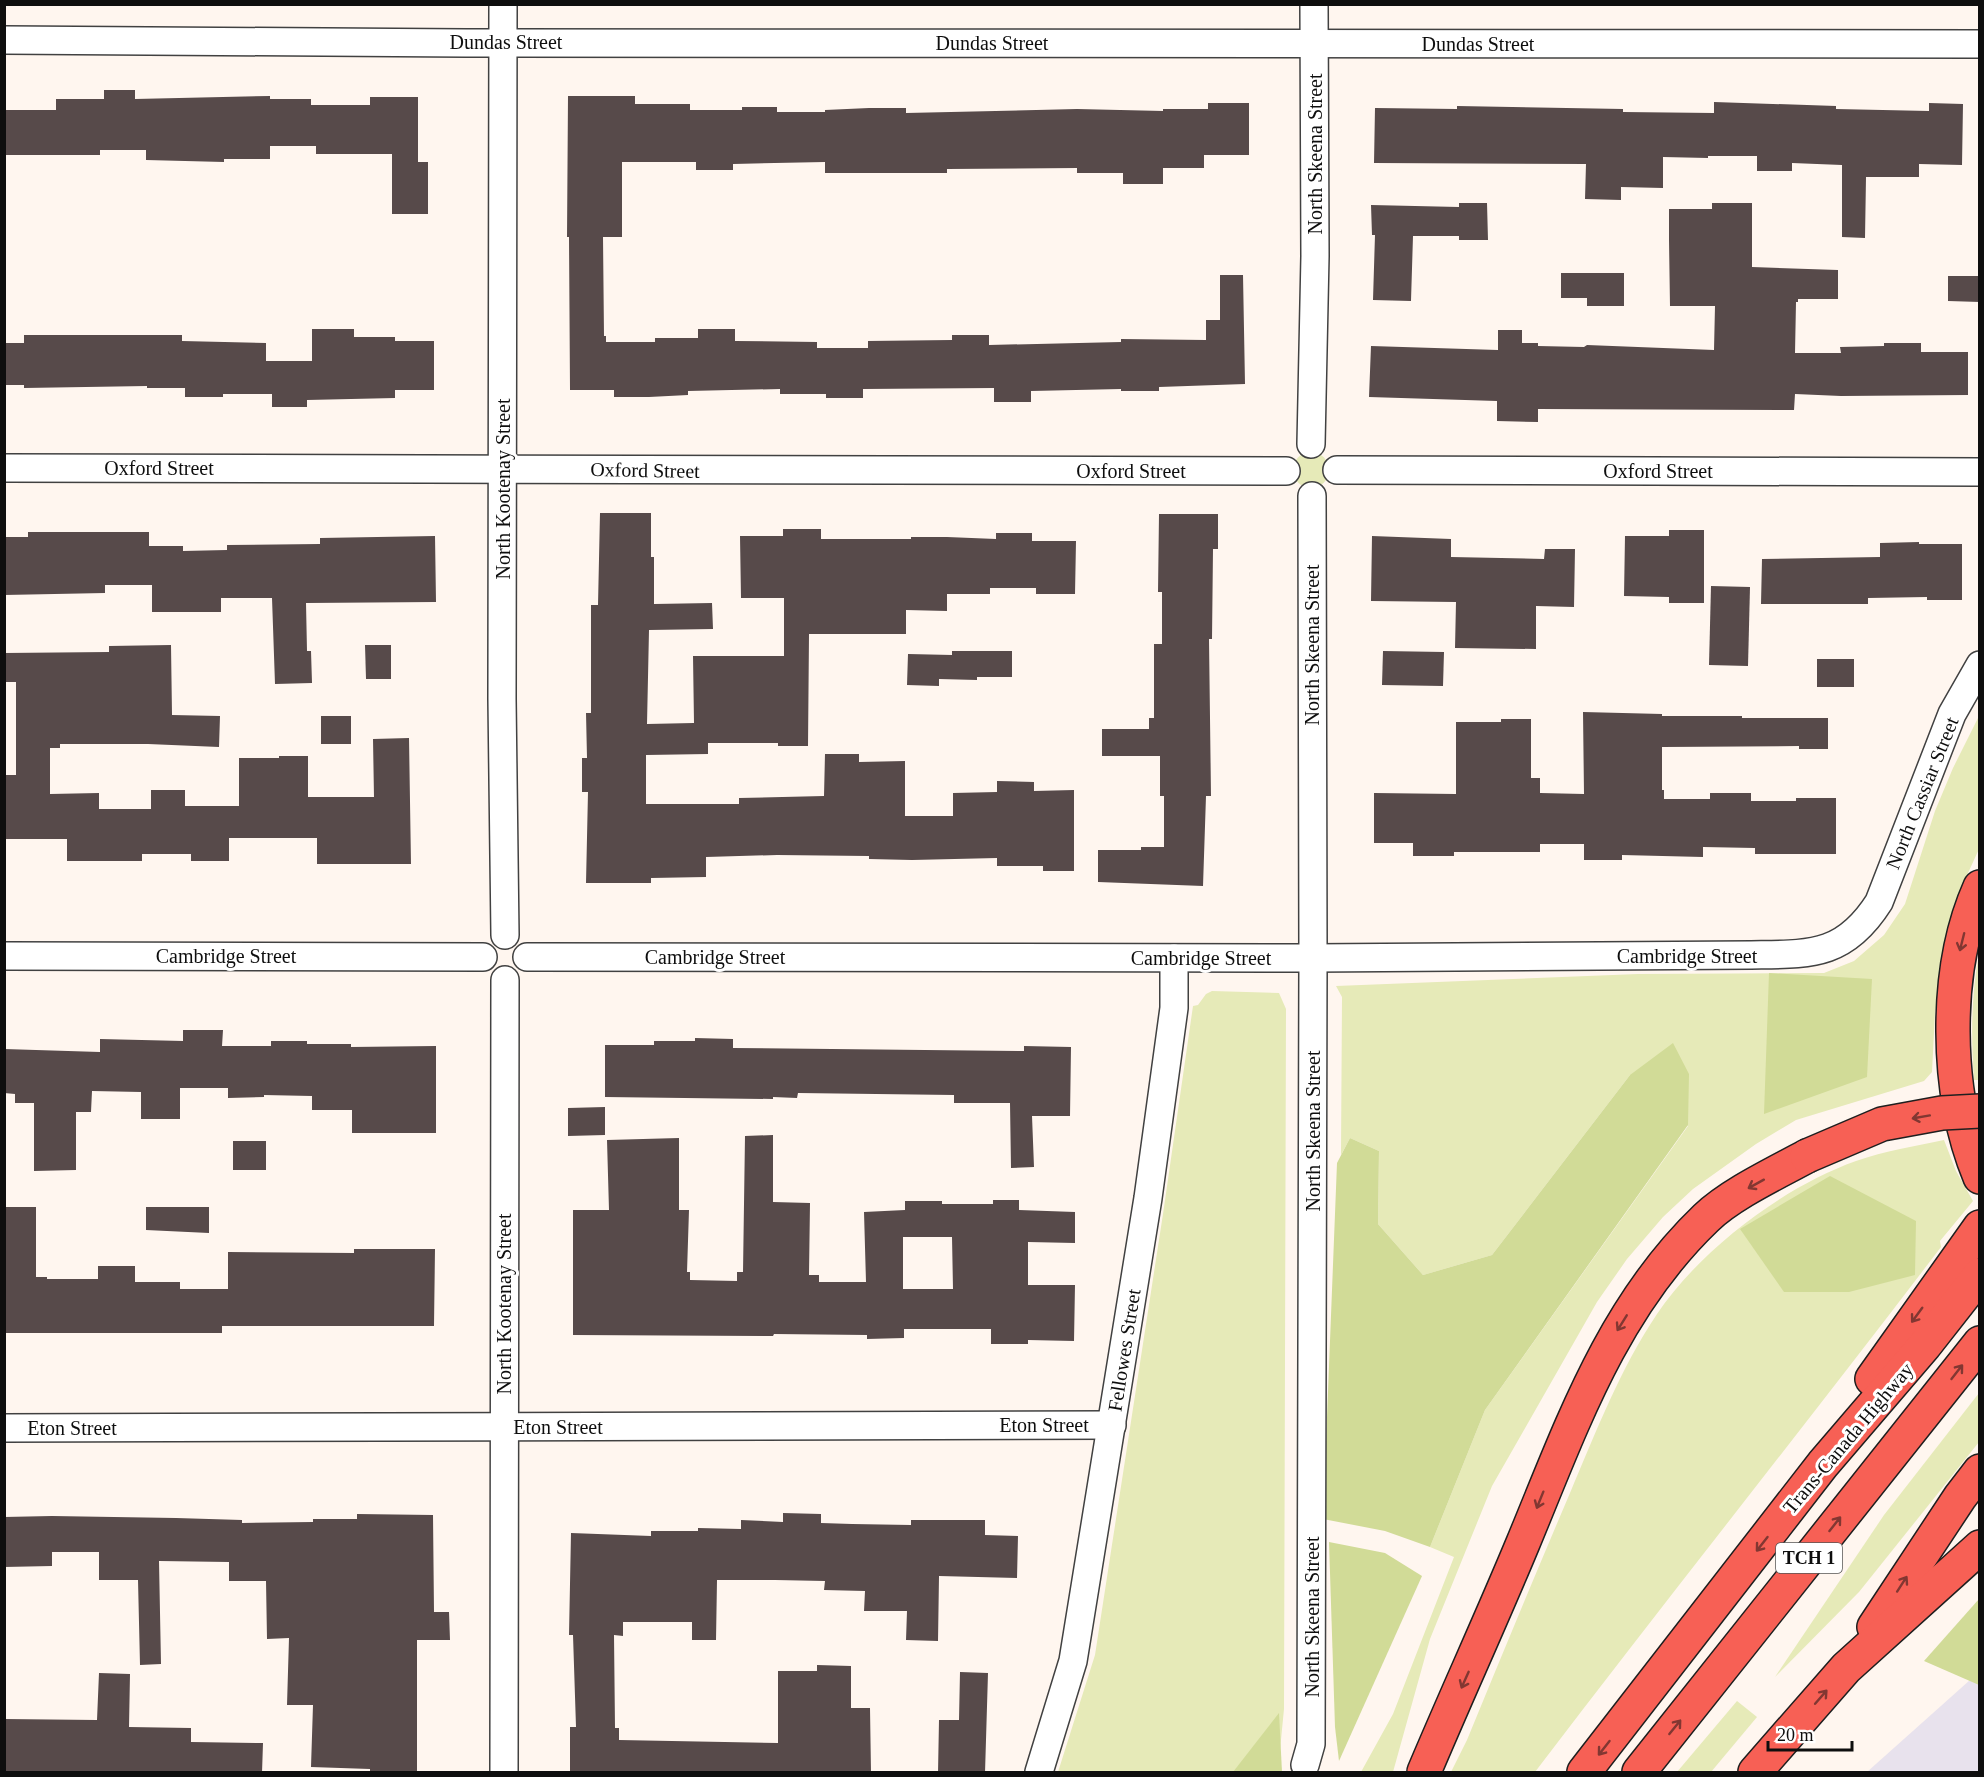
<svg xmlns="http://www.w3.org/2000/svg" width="1984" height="1777" viewBox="0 0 1984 1777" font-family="'Times New Roman',serif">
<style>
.industrial{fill:#e8e2ed}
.green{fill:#e6eab8}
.forest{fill:#d1db97}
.building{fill:#574a4a;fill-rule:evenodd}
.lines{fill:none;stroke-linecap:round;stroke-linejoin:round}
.minor-casing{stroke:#414141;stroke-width:30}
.highway-casing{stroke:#1f1f1f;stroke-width:36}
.minor{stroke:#fff;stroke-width:27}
.highway{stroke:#f76055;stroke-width:33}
.highway-bridge-casing{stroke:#1f1f1f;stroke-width:36;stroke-linecap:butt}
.highway-bridge{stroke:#f76055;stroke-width:33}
.oneway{stroke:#823732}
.labels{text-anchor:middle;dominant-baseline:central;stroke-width:6;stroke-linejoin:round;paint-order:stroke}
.shield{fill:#fff;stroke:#565656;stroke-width:1.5}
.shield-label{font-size:18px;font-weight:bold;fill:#0e0e0e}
.street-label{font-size:20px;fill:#0e0e0e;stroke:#fff}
</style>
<rect width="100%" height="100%" fill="#fff6ef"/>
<path class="industrial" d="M 1979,1672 L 1979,1772 L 1867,1772 Z"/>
<g class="green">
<circle cx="1311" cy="470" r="18"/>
<path d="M 1979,716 L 1979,849 L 1963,884 L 1949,928 L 1935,1013 L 1932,1072 L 1924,1081 L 1796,1120 L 1756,1144 L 1693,1189 L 1663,1217 L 1627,1259 L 1597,1302 L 1492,1486 L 1430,1639 L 1393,1772 L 1361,1772 L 1393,1714 L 1454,1557 L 1430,1547 L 1485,1410 L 1688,1126 L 1630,1075 L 1492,1255 L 1423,1275 L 1378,1224 L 1379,1151 L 1350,1138 L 1341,1155 L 1342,997 L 1336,986 L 1638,974 L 1824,973 L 1854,961 L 1884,935 L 1905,904 L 1935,811 L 1953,768 Z"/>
<path d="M 1979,954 L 1980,1080 L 1974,1080 C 1971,1037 1971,996 1979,954 Z"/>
<path d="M 1212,991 L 1279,993 L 1286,1009 L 1284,1709 L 1278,1770 L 1276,1772 L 1058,1772 L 1095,1655 L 1163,1214 L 1193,1006 L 1198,1005 L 1206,994 Z"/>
<path d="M 1944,1140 L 1956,1171 L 1973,1201 L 1940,1241 L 1941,1247 C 1807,1423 1669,1596 1535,1772 L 1451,1772 L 1467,1740 C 1501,1657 1535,1575 1570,1493 C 1596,1432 1620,1369 1657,1314 C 1701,1249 1783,1187 1856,1161 C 1885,1151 1915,1146 1944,1140 Z"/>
<path d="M 1979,1393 L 1979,1442 L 1859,1592 L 1775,1677 L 1884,1515 Z"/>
<path d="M 1737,1701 L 1757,1717 L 1711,1772 L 1677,1772 Z"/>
</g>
<g class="forest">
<path d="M 1769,973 L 1872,979 L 1867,1077 L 1764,1114 Z"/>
<path d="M 1673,1043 L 1689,1074 L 1688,1125 L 1485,1410 L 1430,1547 L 1385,1531 L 1323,1519 L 1337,1163 L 1350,1138 L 1379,1151 L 1378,1224 L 1423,1275 L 1492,1255 L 1630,1075 Z"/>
<path d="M 1830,1176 L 1916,1221 L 1915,1275 L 1849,1292 L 1784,1292 L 1740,1229 Z"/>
<path d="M 1329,1542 L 1385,1553 L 1422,1576 L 1339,1761 L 1335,1727 Z"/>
<path d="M 1979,1599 L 1979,1685 L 1924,1661 Z"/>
<path d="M 1279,1713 L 1282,1772 L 1233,1772 Z"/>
</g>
<g class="building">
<path d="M 104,90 L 135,90 L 135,99 L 270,96 L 270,99 L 311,99 L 311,105 L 370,105 L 370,97 L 418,97 L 418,162 L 428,162 L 428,214 L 392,214 L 392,154 L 316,154 L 316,146 L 270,146 L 270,159 L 224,159 L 224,162 L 146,160 L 146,150 L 100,150 L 100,155 L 4,155 L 4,110 L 56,110 L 56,99 L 104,99 Z"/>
<path d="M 568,96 L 635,96 L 635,104 L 690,104 L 690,110 L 742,110 L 742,107 L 777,107 L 777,112 L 825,112 L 825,110 L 869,108 L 906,108 L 906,113 L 1077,109 L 1163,111 L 1163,109 L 1208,109 L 1208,103 L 1249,103 L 1249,155 L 1204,155 L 1204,168 L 1163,168 L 1163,184 L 1123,184 L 1123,173 L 1077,173 L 1077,168 L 947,169 L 947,173 L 825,173 L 825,162 L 733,164 L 733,170 L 696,170 L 696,162 L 622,162 L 622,237 L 603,237 L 604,336 L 606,336 L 606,342 L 655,342 L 655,338 L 698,338 L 698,329 L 735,329 L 735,341 L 817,342 L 817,348 L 868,348 L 868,341 L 952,340 L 952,335 L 989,335 L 989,345 L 1121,342 L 1121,339 L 1206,340 L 1206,320 L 1220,320 L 1220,275 L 1243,275 L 1245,384 L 1159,387 L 1159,391 L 1121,391 L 1121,389 L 1031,391 L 1031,402 L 994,402 L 994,388 L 863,389 L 863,398 L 826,398 L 826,394 L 780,394 L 780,389 L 688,391 L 688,395 L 649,397 L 614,397 L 614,390 L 570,390 L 569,237 L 567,237 Z"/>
<path d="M 1714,102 L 1836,106 L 1836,109 L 1929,111 L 1929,103 L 1963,104 L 1962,165 L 1919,164 L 1919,177 L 1866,177 L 1865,238 L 1842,237 L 1842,165 L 1792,163 L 1792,171 L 1757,171 L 1757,156 L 1708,156 L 1708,158 L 1663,157 L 1663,188 L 1621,187 L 1621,200 L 1585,199 L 1586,164 L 1374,163 L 1375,108 L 1457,109 L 1457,106 L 1623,109 L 1623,112 L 1714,113 Z"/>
<path d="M 1459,203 L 1487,203 L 1488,240 L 1459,240 L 1459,236 L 1413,236 L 1411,301 L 1373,300 L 1375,235 L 1372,235 L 1371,205 L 1459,207 Z"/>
<path d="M 1712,203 L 1752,203 L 1752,267 L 1838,270 L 1838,299 L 1798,299 L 1798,302 L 1796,302 L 1795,353 L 1841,353 L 1840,347 L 1884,346 L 1884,343 L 1921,343 L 1921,352 L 1968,352 L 1968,395 L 1841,396 L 1795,394 L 1794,410 L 1538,409 L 1538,422 L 1497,421 L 1497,401 L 1369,397 L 1371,346 L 1498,350 L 1498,330 L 1522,330 L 1522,343 L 1538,343 L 1538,346 L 1584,347 L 1587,345 L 1714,350 L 1715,306 L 1670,306 L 1669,240 L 1669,209 L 1712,209 Z"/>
<path d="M 1561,273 L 1624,273 L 1624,306 L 1587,306 L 1587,298 L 1561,298 Z"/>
<path d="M 1948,276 L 1980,276 L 1980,302 L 1948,301 Z"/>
<path d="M 312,329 L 354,329 L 354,337 L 395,337 L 395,341 L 434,341 L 434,390 L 395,390 L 395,398 L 307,400 L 307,407 L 272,407 L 272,394 L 223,394 L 223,397 L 185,397 L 185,388 L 147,388 L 147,386 L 24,388 L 24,385 L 4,385 L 4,343 L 24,343 L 24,335 L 182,335 L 182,341 L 266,343 L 266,361 L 312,361 Z"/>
<path d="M 600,513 L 651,513 L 651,557 L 654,557 L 654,604 L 712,603 L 713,629 L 649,630 L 647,724 L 694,723 L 693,656 L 784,656 L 784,598 L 741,598 L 740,536 L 783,536 L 783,529 L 821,529 L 821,539 L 911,539 L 911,537 L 947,537 L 996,539 L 996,533 L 1032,533 L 1032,541 L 1076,541 L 1075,594 L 1036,594 L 1036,588 L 990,588 L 990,594 L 947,594 L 947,611 L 906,610 L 906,634 L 809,634 L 808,746 L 778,746 L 778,743 L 708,743 L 708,754 L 646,755 L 646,804 L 739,804 L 739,798 L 824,796 L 825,754 L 859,754 L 859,762 L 905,761 L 905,816 L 953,816 L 953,793 L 997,792 L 997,781 L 1034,782 L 1034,791 L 1074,790 L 1074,871 L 1043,871 L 1043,866 L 997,866 L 997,858 L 912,860 L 869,859 L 869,856 L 777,855 L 706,857 L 706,877 L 651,878 L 651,883 L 586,883 L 588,792 L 582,792 L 582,758 L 587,758 L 586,713 L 591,713 L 591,605 L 598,605 Z"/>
<path d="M 1159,514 L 1218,514 L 1218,549 L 1213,549 L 1212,639 L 1209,639 L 1211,796 L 1206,796 L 1203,886 L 1098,882 L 1098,850 L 1141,850 L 1141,847 L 1164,847 L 1164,796 L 1160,796 L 1160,756 L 1102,756 L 1102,729 L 1149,729 L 1149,718 L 1154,718 L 1154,644 L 1162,644 L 1162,592 L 1158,592 Z"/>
<path d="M 1669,530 L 1704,530 L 1704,603 L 1669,603 L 1669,597 L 1624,596 L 1625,536 L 1669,536 Z"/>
<path d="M 28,532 L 149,532 L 149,546 L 183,546 L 183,551 L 227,550 L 227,545 L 320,544 L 320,538 L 435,536 L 436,602 L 306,603 L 307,651 L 311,651 L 312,683 L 275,684 L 272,598 L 221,598 L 221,612 L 152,612 L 152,585 L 105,585 L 105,593 L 4,595 L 4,537 L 28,537 Z"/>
<path d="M 1372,536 L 1451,539 L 1451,557 L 1544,559 L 1545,549 L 1575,549 L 1574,607 L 1536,606 L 1536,649 L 1455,648 L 1456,602 L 1371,601 Z"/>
<path d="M 1919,542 L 1919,544 L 1962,544 L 1962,600 L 1927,600 L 1927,597 L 1868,598 L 1868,604 L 1761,604 L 1762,559 L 1880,557 L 1880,543 Z"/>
<path d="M 1711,586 L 1750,587 L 1748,666 L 1709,665 Z"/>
<path d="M 171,645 L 172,715 L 220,716 L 219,747 L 148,744 L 60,744 L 60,748 L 50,748 L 50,794 L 99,793 L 99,809 L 151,809 L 151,790 L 185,790 L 185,806 L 239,806 L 239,758 L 279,758 L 279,756 L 308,756 L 308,797 L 374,797 L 373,739 L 409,738 L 411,864 L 317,864 L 317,838 L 229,838 L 229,861 L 191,861 L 191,854 L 142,854 L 142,861 L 67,861 L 67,839 L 4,839 L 4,775 L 16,775 L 16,682 L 4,682 L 4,653 L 109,652 L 109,646 Z"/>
<path d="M 365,645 L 391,645 L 391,679 L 366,679 Z"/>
<path d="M 952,651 L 1012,651 L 1012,677 L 977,677 L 977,680 L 939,679 L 939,686 L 907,685 L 908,654 L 952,655 Z"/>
<path d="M 1383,651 L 1444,652 L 1443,686 L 1382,685 Z"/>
<rect x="1817" y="659" width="37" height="28"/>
<path d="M 1583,712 L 1662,714 L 1662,716 L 1742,716 L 1742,718 L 1828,718 L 1828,749 L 1799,749 L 1799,746 L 1662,747 L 1662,790 L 1664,790 L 1664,799 L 1710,799 L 1710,793 L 1751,793 L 1751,801 L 1796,801 L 1796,798 L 1836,798 L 1836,854 L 1755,854 L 1755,848 L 1703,847 L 1703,857 L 1622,855 L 1622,860 L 1584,860 L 1584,844 L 1540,844 L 1540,852 L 1454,852 L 1454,856 L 1413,856 L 1413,843 L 1374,843 L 1374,793 L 1456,794 L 1456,722 L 1501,722 L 1501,719 L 1531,719 L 1531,778 L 1540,778 L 1540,793 L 1584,794 Z"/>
<rect x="321" y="716" width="30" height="28"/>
<path d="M 183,1030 L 223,1030 L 222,1046 L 271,1046 L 271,1041 L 307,1041 L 307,1044 L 351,1044 L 351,1047 L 436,1046 L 436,1133 L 352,1133 L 352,1110 L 312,1110 L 312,1096 L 264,1095 L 264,1097 L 228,1098 L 228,1088 L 180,1088 L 180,1119 L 141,1119 L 141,1092 L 92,1091 L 91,1112 L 76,1112 L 76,1170 L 34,1171 L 34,1103 L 15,1103 L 15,1094 L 4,1093 L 4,1049 L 100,1052 L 100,1039 L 183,1041 Z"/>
<path d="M 695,1038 L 733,1039 L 733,1048 L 1024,1051 L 1024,1046 L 1071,1047 L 1070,1116 L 1032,1116 L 1034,1167 L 1011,1168 L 1010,1103 L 954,1103 L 954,1095 L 798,1093 L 797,1098 L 773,1097 L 773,1099 L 605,1097 L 605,1045 L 654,1045 L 654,1041 L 695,1041 Z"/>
<path d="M 605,1107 L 605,1135 L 568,1136 L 568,1108 Z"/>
<path d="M 773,1135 L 773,1202 L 810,1203 L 809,1275 L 819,1275 L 819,1282 L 866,1282 L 864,1212 L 905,1210 L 905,1201 L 942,1201 L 942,1204 L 993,1204 L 993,1200 L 1019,1200 L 1019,1210 L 1075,1212 L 1075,1243 L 1028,1242 L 1028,1285 L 1075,1285 L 1074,1341 L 1028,1340 L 1028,1344 L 991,1344 L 991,1329 L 904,1329 L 904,1338 L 867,1339 L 867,1335 L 774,1334 L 773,1336 L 573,1335 L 573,1210 L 609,1210 L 607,1140 L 679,1138 L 679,1210 L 689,1210 L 687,1272 L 690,1272 L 690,1280 L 737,1281 L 737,1272 L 743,1272 L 745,1136 ZM 903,1237 L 952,1237 L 953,1289 L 903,1289 Z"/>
<rect x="233" y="1141" width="33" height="29"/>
<path d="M 4,1207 L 36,1207 L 36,1277 L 47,1277 L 47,1279 L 98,1279 L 98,1266 L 135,1266 L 135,1282 L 180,1282 L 180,1289 L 228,1289 L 228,1252 L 354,1253 L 354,1249 L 435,1249 L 434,1326 L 222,1326 L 222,1333 L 4,1333 Z"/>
<path d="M 146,1207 L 209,1207 L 209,1233 L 146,1230 Z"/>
<path d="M 783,1513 L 821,1514 L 821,1523 L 852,1524 L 911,1525 L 911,1520 L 985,1520 L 985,1535 L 1018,1536 L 1017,1578 L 939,1576 L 938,1641 L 906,1640 L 907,1611 L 864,1611 L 865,1591 L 824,1590 L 825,1581 L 775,1580 L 717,1580 L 716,1640 L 692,1640 L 692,1622 L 623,1622 L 623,1636 L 614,1635 L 615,1728 L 619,1728 L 619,1740 L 778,1743 L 778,1671 L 817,1671 L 817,1665 L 851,1666 L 851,1708 L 870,1708 L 871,1773 L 570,1773 L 570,1727 L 576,1727 L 573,1635 L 569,1635 L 571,1533 L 651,1536 L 651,1531 L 698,1531 L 698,1528 L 741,1529 L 741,1520 L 783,1522 Z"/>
<path d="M 357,1514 L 433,1515 L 434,1612 L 449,1612 L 450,1640 L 417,1640 L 417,1773 L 370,1773 L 370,1769 L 311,1767 L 313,1705 L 287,1705 L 289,1638 L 267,1639 L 266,1581 L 229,1581 L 229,1562 L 159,1561 L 161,1664 L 140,1665 L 138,1580 L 99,1580 L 99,1552 L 52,1552 L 52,1566 L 4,1567 L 4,1517 L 52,1516 L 176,1518 L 242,1520 L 242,1523 L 313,1522 L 313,1519 L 357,1519 Z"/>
<path d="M 960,1672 L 988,1673 L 985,1773 L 938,1773 L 939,1720 L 959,1720 Z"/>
<path d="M 99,1673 L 130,1674 L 129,1727 L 191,1728 L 191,1742 L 263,1743 L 262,1773 L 4,1773 L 4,1719 L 97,1720 Z"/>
</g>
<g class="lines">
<g class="minor-casing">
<g id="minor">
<path d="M 503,4 L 502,699 L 505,935"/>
<path d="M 4,40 L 466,43 L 1980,44"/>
<path d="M 1311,444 L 1315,256 L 1314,4"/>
<path d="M 4,468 L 1286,471"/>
<path d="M 1337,470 L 1980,472"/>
<path d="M 4,956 L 483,957"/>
<path d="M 527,957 L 1313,958 L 1751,955 C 1810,954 1844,957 1879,902 L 1952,714 L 1980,665"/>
<path d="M 4,1428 L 1112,1425"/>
<path d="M 1305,1765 L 1311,1744 L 1313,958 L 1312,496"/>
<path d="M 504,1772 L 505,980"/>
<path d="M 1039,1772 L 1073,1661 L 1148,1198 L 1174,1008 L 1174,958"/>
</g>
</g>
<g class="highway-casing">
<g id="highway">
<path d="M 1980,887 C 1943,970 1945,1093 1980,1177"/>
<path d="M 1872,1379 L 1980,1227"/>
<path d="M 1874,1627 L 1960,1497 L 1980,1471"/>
<path d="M 1424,1772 C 1456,1696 1491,1620 1523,1543 C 1572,1425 1612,1308 1706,1218 C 1731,1194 1776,1173 1807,1156"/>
<path d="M 1584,1772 L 1823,1464 L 1925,1345 L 1980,1275"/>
<path d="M 1639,1772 L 1980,1343"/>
<path d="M 1755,1772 L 1846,1668 L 1980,1547"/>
</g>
</g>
<use href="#minor" class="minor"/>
<use href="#highway" class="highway"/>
<g class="highway-bridge-casing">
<path id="highway-bridge" d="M 1807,1156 L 1882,1124 L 1942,1113 L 1980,1111"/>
</g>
<use href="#highway-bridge" class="highway-bridge"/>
</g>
<defs><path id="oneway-shaft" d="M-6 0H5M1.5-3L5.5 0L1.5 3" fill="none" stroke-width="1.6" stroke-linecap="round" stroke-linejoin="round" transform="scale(1.5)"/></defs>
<g class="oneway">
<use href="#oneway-shaft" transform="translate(1962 942) rotate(104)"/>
<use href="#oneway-shaft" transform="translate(1921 1117) rotate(170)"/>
<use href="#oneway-shaft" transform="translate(1756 1184) rotate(151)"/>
<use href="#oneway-shaft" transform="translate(1917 1315) rotate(126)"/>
<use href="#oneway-shaft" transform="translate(1622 1323) rotate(122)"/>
<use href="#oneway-shaft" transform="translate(1957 1372) rotate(-52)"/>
<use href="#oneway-shaft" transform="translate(1540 1500) rotate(112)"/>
<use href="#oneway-shaft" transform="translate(1835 1524) rotate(-52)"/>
<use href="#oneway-shaft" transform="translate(1762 1544) rotate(128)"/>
<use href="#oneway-shaft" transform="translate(1902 1584) rotate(-57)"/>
<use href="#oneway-shaft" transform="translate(1465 1680) rotate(114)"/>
<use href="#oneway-shaft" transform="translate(1821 1697) rotate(-49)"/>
<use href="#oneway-shaft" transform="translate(1675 1727) rotate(-51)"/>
<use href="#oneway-shaft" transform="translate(1604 1748) rotate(128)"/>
</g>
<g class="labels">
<rect class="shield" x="1776" y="1543" width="66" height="30" rx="4.5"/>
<g class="shield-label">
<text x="1809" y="1558">TCH 1</text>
</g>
<g class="street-label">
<text x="506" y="42">Dundas Street</text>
<text x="992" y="43">Dundas Street</text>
<text x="1478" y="44">Dundas Street</text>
<text transform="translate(1315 154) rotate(-90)">North Skeena Street</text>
<text x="159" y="468">Oxford Street</text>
<text transform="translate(645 470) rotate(1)">Oxford Street</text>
<text x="1131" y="471">Oxford Street</text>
<text x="1658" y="471">Oxford Street</text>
<text transform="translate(503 489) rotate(-90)">North Kootenay Street</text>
<text transform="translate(1312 645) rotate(-90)">North Skeena Street</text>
<text transform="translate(1922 793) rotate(-68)">North Cassiar Street</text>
<text x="226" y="956">Cambridge Street</text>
<text x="1687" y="956">Cambridge Street</text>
<text x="715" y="957">Cambridge Street</text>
<text x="1201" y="958">Cambridge Street</text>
<text transform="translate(1313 1131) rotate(-90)">North Skeena Street</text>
<text transform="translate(504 1304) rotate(-90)">North Kootenay Street</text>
<text transform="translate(1124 1350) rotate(-81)">Fellowes Street</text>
<text x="1044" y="1425">Eton Street</text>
<text x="558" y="1427">Eton Street</text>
<text x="72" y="1428">Eton Street</text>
<text transform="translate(1848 1438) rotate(-50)">Trans-Canada Highway</text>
<text transform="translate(1312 1617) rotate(-90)">North Skeena Street</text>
</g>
</g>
<rect width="1984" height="1777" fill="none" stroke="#0e0e0e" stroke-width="12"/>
<path d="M1768 1741v9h84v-9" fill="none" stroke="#0e0e0e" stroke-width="3"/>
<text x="1777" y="1741" font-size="18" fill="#0e0e0e" stroke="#ffffff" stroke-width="4.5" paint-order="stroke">20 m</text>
</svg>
